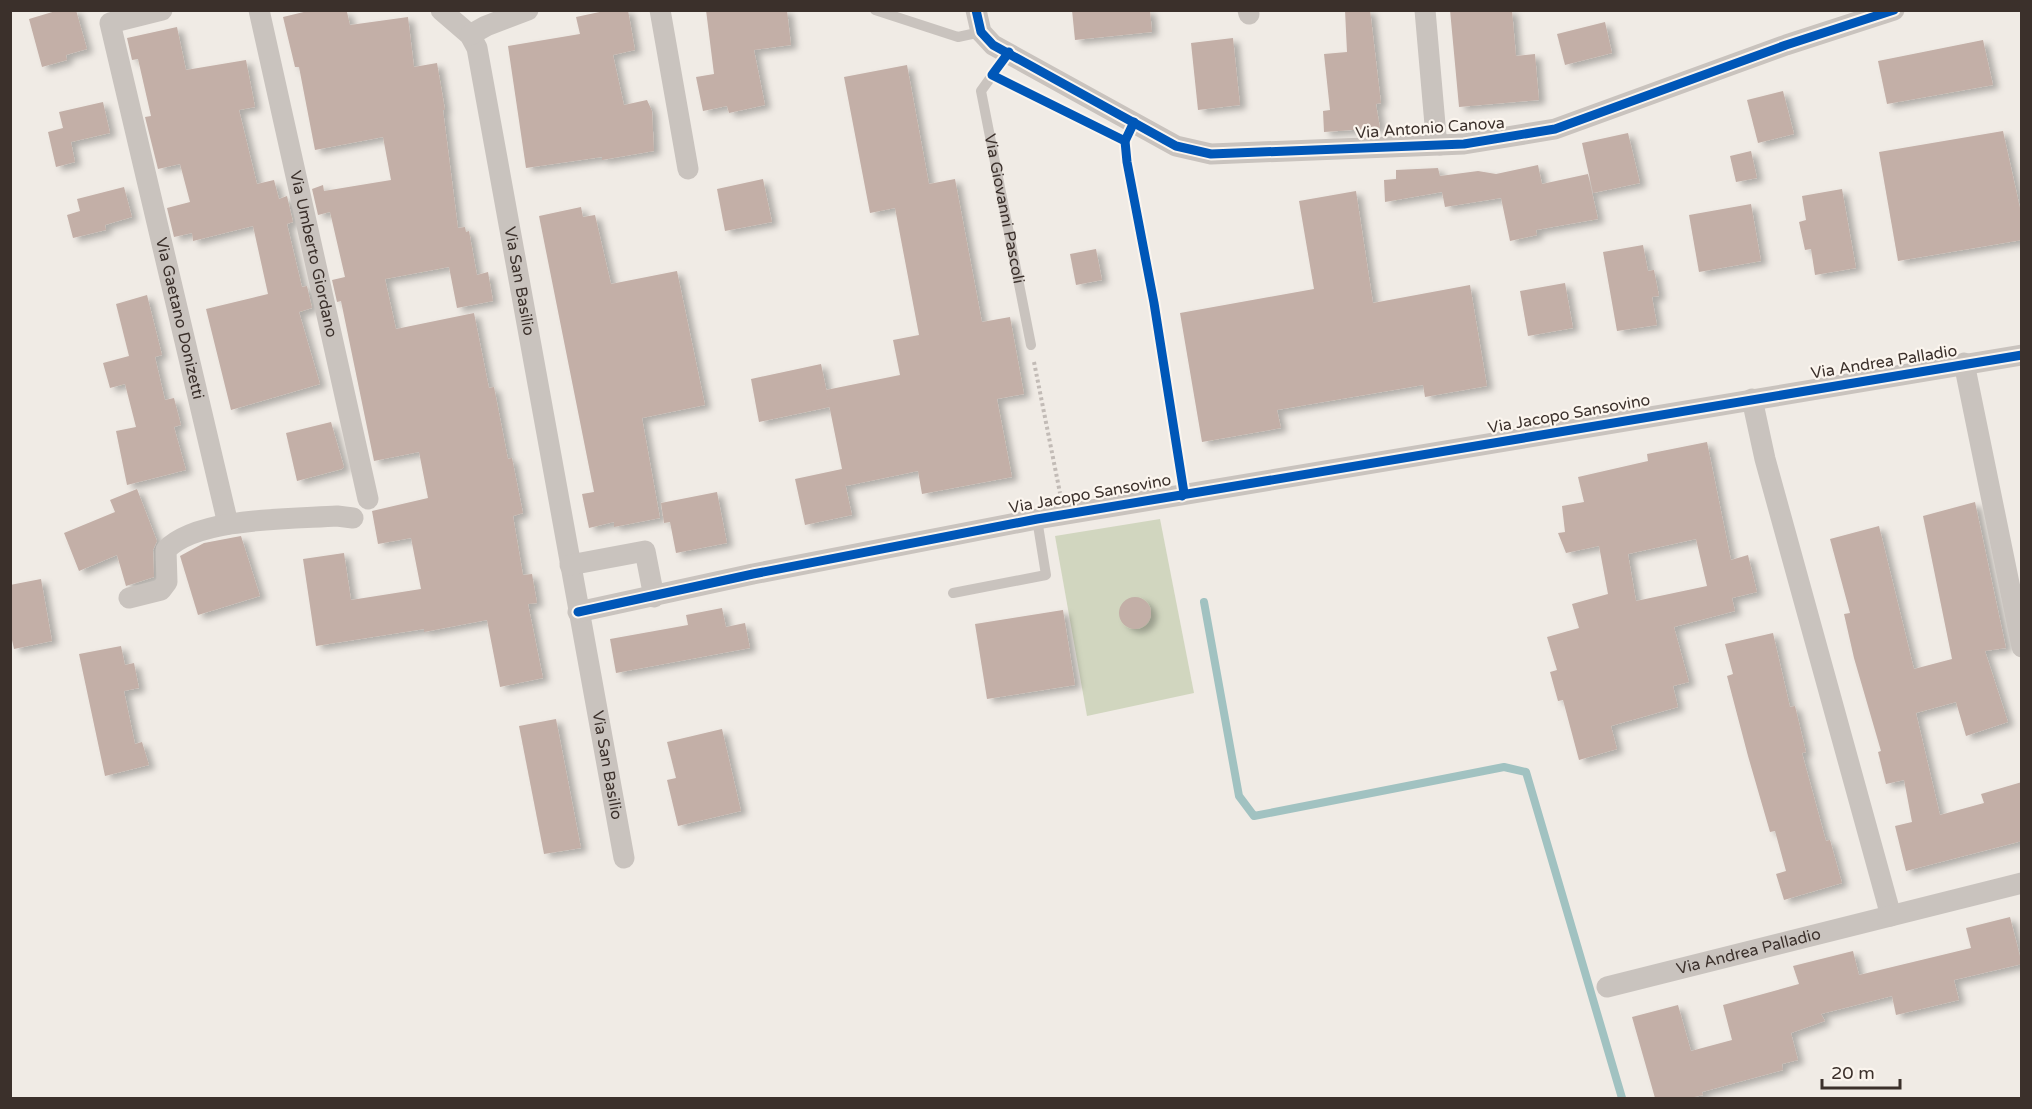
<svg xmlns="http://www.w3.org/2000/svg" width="2032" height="1109" viewBox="0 0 2032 1109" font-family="'Varela Round',sans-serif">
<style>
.green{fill:#d1d6bf}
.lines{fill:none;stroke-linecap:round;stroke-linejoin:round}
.stream{stroke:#a1c2c1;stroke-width:8}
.building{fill:#c3afa7;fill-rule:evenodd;filter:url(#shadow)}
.path{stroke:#c2bbb6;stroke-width:4;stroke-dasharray:3 3;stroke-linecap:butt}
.service{stroke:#c9c3be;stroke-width:10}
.minor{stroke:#c9c3be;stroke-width:21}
.cycleway-casing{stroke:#fbf5ee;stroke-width:13}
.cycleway{stroke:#0057b8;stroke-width:9}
.labels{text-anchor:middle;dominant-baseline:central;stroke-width:4.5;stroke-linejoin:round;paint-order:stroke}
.street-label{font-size:16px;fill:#3b302b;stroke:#fbf5ee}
</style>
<defs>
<filter id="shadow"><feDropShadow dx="6" dy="4" stdDeviation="3" flood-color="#0004"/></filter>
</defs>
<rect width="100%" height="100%" fill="#f0ebe5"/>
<path class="green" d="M 1160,519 L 1194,693 L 1087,716 L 1055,536 Z"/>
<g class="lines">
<path class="stream" d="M 1204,602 L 1239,796 L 1254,816 L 1504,767 L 1526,772 L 1622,1098"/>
</g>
<g class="building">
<path d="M 59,10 L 76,10 L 87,49 L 66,55 L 67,60 L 42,67 L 29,19 Z"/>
<path d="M 312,10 L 347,12 L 350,25 L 408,17 L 414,67 L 437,63 L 445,110 L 443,110 L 458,228 L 465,227 L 466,232 L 469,231 L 477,275 L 488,272 L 493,301 L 457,308 L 449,267 L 385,279 L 396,329 L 474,313 L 489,388 L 494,387 L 508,459 L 512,458 L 523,513 L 513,516 L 523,575 L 532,574 L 537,603 L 528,604 L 543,678 L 500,687 L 487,620 L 424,632 L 424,629 L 316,646 L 303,559 L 344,553 L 351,600 L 421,589 L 411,538 L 378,544 L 372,511 L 428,498 L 419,452 L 374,461 L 341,301 L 337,302 L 332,280 L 345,277 L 330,212 L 318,215 L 312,189 L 323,185 L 324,191 L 391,180 L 383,137 L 315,150 L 299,67 L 295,67 L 283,17 Z"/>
<path d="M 609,10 L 628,10 L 635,50 L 613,55 L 624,105 L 647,100 L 652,111 L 654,151 L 602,160 L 602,157 L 526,168 L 508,46 L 580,34 L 576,17 Z"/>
<path d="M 706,10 L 787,10 L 791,45 L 754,50 L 765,105 L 729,113 L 727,106 L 703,111 L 696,77 L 714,74 Z"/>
<path d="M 1072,10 L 1150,10 L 1152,32 L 1075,40 Z"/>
<path d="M 1345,10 L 1370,10 L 1381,103 L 1376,104 L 1380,128 L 1324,132 L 1323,111 L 1330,110 L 1324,54 L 1347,52 Z"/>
<path d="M 1450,10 L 1512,10 L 1516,56 L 1535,54 L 1539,100 L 1459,107 Z"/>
<path d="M 1605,22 L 1612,53 L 1565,65 L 1557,34 Z"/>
<path d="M 177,27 L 186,70 L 246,60 L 255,107 L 239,110 L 257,184 L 274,180 L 279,199 L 287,196 L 293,222 L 287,224 L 302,287 L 307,286 L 312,308 L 299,312 L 320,384 L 231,410 L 206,309 L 268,294 L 253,226 L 193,241 L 192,233 L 174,237 L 167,208 L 190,202 L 180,164 L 158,169 L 145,117 L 151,116 L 138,59 L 132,60 L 127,38 Z"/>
<path d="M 1233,38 L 1240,105 L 1198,110 L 1191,43 Z"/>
<path d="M 1983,40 L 1993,85 L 1887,104 L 1878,61 Z"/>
<path d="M 907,65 L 929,184 L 955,179 L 982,322 L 1010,317 L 1024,394 L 997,399 L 1012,477 L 922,494 L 918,471 L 846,486 L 845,483 L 852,515 L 805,525 L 795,479 L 842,469 L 826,390 L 900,375 L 893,340 L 919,335 L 895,208 L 870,213 L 844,77 Z"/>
<path d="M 1783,91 L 1794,134 L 1758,143 L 1747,100 Z"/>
<path d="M 103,102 L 110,133 L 71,142 L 75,162 L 56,167 L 48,132 L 63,128 L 59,112 Z"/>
<path d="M 2003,131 L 2022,217 L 2022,240 L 1898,261 L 1879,152 Z"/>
<path d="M 1628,133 L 1640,183 L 1593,193 L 1582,143 Z"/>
<path d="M 1751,151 L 1757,178 L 1736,182 L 1730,156 Z"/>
<path d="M 1538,165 L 1542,184 L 1588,174 L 1598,219 L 1536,230 L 1537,235 L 1510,241 L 1501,198 L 1445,207 L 1442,192 L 1385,202 L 1384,180 L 1396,179 L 1396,170 L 1438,168 L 1440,176 L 1478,171 L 1496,174 Z"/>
<path d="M 763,179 L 772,222 L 725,231 L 717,189 Z"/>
<path d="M 124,187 L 132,217 L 105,225 L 106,230 L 73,238 L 67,215 L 80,211 L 77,199 Z"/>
<path d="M 1842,189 L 1856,268 L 1815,275 L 1811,249 L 1805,250 L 1799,222 L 1806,220 L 1802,196 Z"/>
<path d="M 1356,191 L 1373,303 L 1470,285 L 1487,386 L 1425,397 L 1423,385 L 1277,410 L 1281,428 L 1202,442 L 1180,313 L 1314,289 L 1299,201 Z"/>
<path d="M 1751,204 L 1761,261 L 1699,272 L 1689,215 Z"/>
<path d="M 581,207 L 583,217 L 595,215 L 611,284 L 677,271 L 705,405 L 642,418 L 660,518 L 614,527 L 614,522 L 589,528 L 582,494 L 594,492 L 539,216 Z"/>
<path d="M 1643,245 L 1648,271 L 1654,270 L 1659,296 L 1652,297 L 1657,325 L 1617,331 L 1603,252 Z"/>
<path d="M 1096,249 L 1102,280 L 1076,285 L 1070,254 Z"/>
<path d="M 1565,283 L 1573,328 L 1528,336 L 1520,291 Z"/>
<path d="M 147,295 L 162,355 L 155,357 L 165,400 L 174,398 L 181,425 L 174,427 L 186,470 L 127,485 L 116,431 L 136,427 L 125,384 L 110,388 L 103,363 L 129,356 L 116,304 Z"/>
<path d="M 821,364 L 830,407 L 759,422 L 751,379 Z"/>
<path d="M 331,422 L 344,467 L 342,469 L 297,481 L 286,433 Z"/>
<path d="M 1707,442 L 1731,560 L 1748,555 L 1757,592 L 1732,598 L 1735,611 L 1674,627 L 1689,682 L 1673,686 L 1678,707 L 1611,726 L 1617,749 L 1579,760 L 1563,700 L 1558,701 L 1550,672 L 1557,670 L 1547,637 L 1579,628 L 1572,604 L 1608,594 L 1599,546 L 1566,553 L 1558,533 L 1565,532 L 1562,506 L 1584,502 L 1578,477 L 1648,461 L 1647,454 ZM 1696,539 L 1707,586 L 1636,601 L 1628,554 Z"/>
<path d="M 137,489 L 157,541 L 153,550 L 154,577 L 126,586 L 117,555 L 79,571 L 64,533 L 115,512 L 110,500 Z"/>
<path d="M 717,492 L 727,543 L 676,553 L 670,522 L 664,523 L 661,503 Z"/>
<path d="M 1975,502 L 2006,648 L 1985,651 L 2008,722 L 1966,736 L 1956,702 L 1916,713 L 1940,815 L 1984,803 L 1981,794 L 2022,782 L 2022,841 L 1906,871 L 1895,826 L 1912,822 L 1904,780 L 1886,784 L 1878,752 L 1881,751 L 1854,658 L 1844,614 L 1850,613 L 1830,539 L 1879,526 L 1914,669 L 1952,659 L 1923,516 Z"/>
<path d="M 241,536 L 260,596 L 198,615 L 180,556 L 204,543 Z"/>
<path d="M 41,579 L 52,641 L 14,649 L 10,631 L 10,585 Z"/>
<circle cx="1135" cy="613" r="16"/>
<path d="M 722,608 L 726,627 L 745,623 L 750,648 L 616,673 L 610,639 L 688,625 L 686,615 Z"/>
<path d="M 1063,610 L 1075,685 L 987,699 L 975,624 Z"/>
<path d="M 1773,633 L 1790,707 L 1795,706 L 1806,752 L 1802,753 L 1826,841 L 1830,840 L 1842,883 L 1784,900 L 1776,874 L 1786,871 L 1775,831 L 1770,832 L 1748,756 L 1727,676 L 1733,674 L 1725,644 Z"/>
<path d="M 121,646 L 125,665 L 134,663 L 139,688 L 124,691 L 135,744 L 142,742 L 149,765 L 105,776 L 79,654 Z"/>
<path d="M 556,719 L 581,848 L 544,854 L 519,726 Z"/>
<path d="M 722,729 L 741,811 L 678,826 L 667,780 L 676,778 L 667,742 Z"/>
<path d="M 2010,917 L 2022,964 L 1954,980 L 1959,1000 L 1896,1015 L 1892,996 L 1821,1014 L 1825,1021 L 1791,1033 L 1798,1060 L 1782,1064 L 1783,1070 L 1702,1092 L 1703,1095 L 1690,1098 L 1655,1098 L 1632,1017 L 1678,1005 L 1691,1051 L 1732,1040 L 1723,1005 L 1799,984 L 1793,966 L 1853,951 L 1859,975 L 1971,948 L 1966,928 Z"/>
</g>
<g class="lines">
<path class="path" d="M 1034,362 L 1060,493"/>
<g class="service">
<path d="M 875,10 L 958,37 L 981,32"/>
<path id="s1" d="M 1009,52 L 981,91 L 1031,345"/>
<path d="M 953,593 L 1046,575 L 1037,519"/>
</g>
<g class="minor">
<path id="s2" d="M 162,10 L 110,23 L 228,524"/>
<path id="s3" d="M 259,10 L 368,499"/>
<path id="s4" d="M 441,10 L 470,35 L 477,48 L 624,858"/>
<path d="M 660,10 L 688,169"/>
<path d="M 976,10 L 981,32 L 993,45 L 1176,146 L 1211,154 L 1464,144 L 1555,129 L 1786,45 L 1894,10"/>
<path d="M 1248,10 L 1249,14"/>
<path d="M 1425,10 L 1436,136 L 1440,145"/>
<path d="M 470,35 L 486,26 L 528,10"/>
<path d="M 1964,363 L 2022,647"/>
<path d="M 1752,399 L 1765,459 L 1891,916"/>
<path d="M 570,565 L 645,551 L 654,597"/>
<path d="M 129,598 L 161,590 L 167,582 L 166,550 C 197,517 293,519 337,516 L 353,518"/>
<path d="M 578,612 L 753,574 L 1037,519 L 2022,355"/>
<path id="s5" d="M 1607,987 L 2022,883"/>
</g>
<g class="cycleway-casing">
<g id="cycleway">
<path d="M 976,10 L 981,32 L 993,45 L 1176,146 L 1211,154 L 1464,144 L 1555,129 L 1786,45 L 1894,10"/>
<path d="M 1009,52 L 992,75 L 1125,141"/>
<path d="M 1134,122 L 1125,141 L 1127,162 L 1154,303 L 1184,493 L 1182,496"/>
<path d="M 578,612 L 753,574 L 1037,519 L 2022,355"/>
</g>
</g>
<use href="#cycleway" class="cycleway"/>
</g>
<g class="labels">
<g class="street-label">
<text transform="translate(1430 128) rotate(-4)">Via Antonio Canova</text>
<text stroke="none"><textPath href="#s1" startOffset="168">Via Giovanni Pascoli</textPath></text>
<text stroke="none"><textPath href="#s3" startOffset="250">Via Umberto Giordano</textPath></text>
<text stroke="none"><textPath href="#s4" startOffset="290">Via San Basilio</textPath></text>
<text stroke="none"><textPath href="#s2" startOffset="357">Via Gaetano Donizetti</textPath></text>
<text transform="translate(1884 362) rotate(-9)">Via Andrea Palladio</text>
<text transform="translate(1569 414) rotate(-10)">Via Jacopo Sansovino</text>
<text transform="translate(1090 494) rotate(-10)">Via Jacopo Sansovino</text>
<text stroke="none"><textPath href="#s4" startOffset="782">Via San Basilio</textPath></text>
<text stroke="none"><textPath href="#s5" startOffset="146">Via Andrea Palladio</textPath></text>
</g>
</g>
<rect width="2032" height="1109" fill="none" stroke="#3b302b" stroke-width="24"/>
<path d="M1822 1079v9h78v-9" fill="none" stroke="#3b302b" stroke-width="3"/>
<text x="1831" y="1079" font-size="18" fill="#3b302b" stroke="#fbf5ee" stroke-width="4.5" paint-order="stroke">20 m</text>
</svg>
